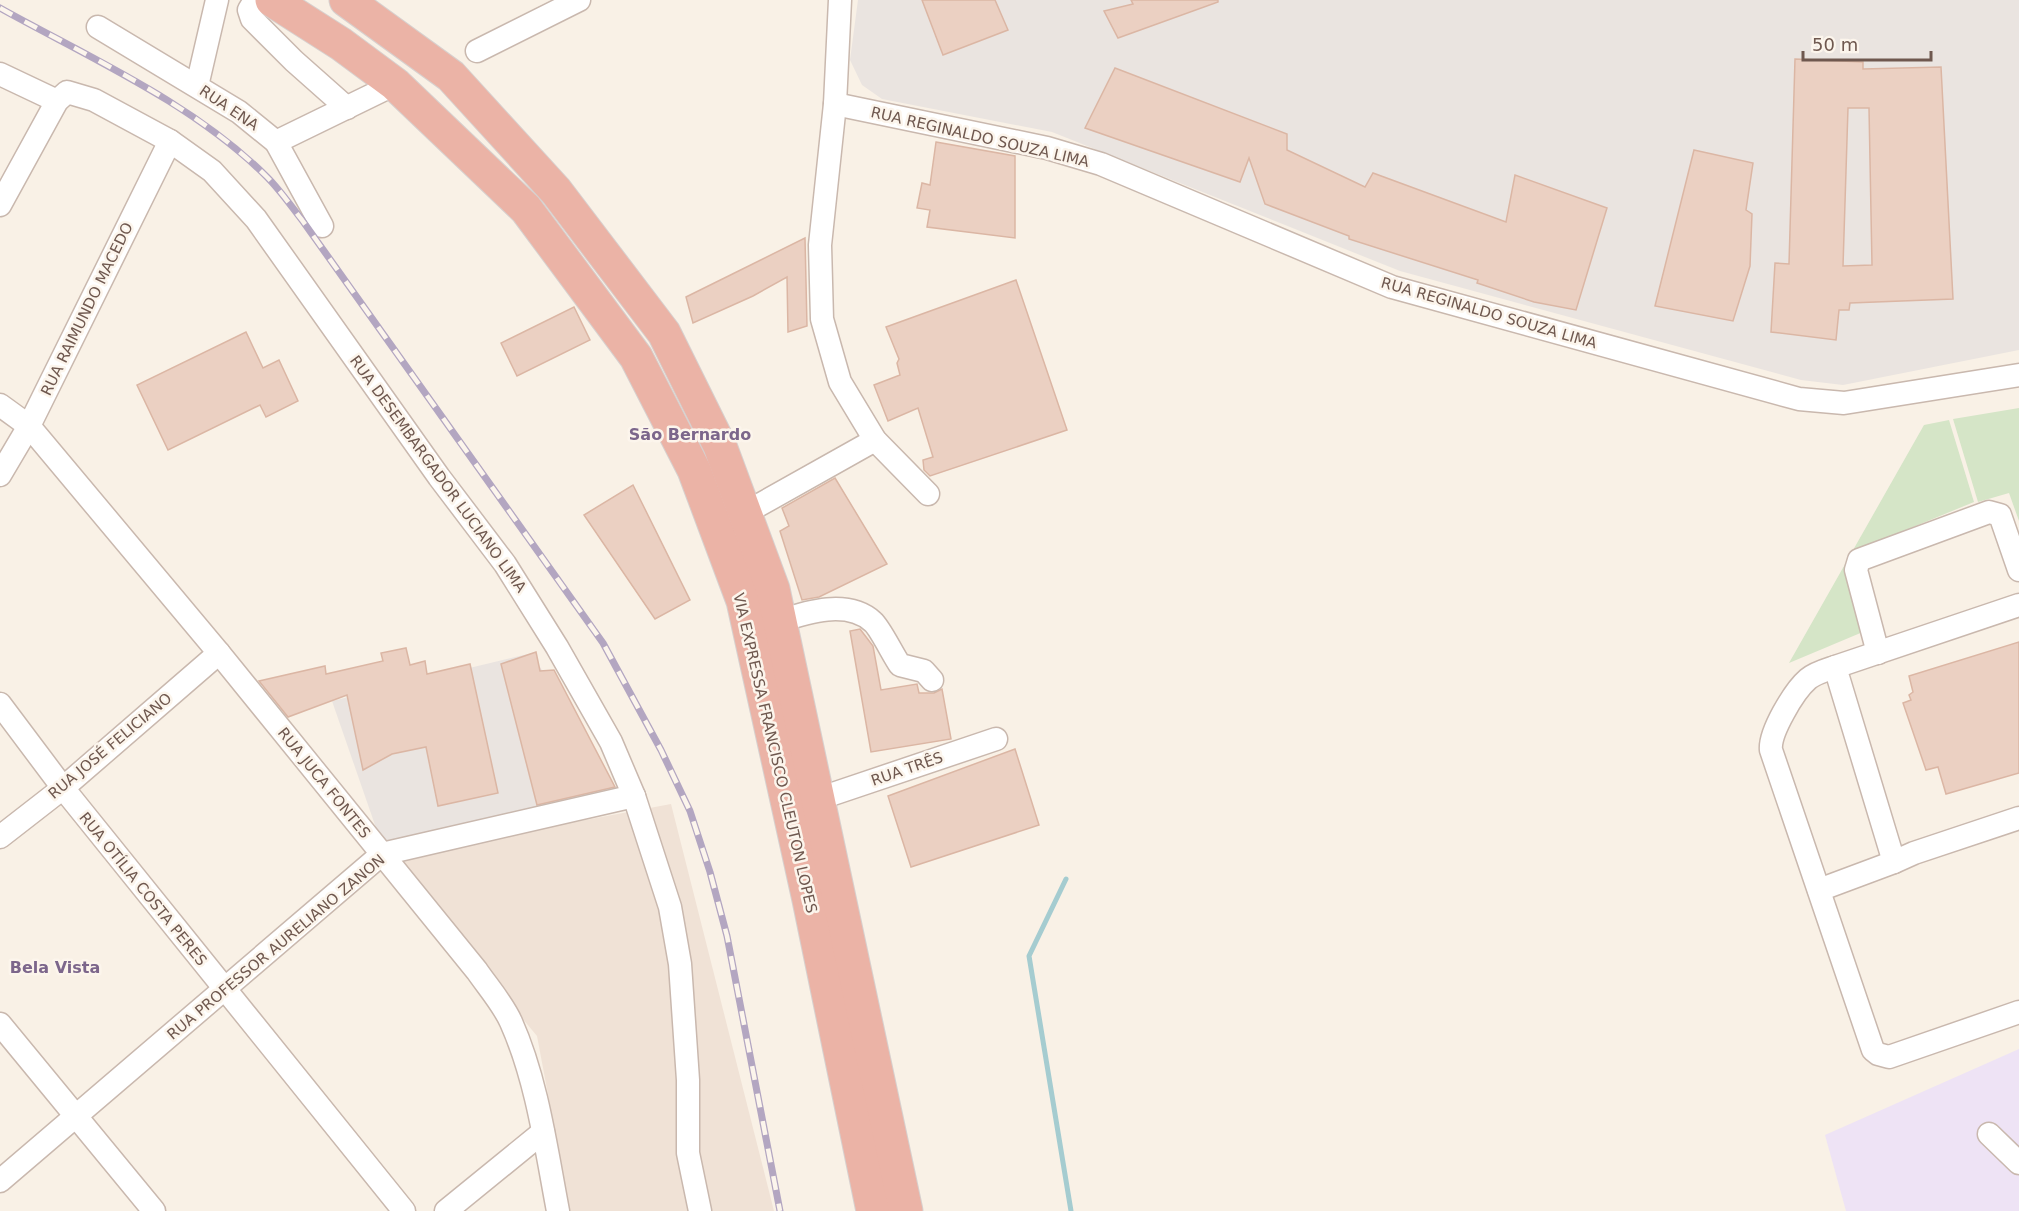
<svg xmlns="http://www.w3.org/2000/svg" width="2019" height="1211" viewBox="0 0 2019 1211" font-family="'DejaVu Sans',sans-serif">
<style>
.residential{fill:#f0e2d6}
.industrial{fill:#eae4e0}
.education{fill:#eee3f5}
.green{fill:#d5e5c7}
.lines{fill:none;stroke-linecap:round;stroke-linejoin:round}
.stream{stroke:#a5ccd0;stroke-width:5}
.building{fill:#ebd0c2;stroke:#dbb6a4;stroke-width:1.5;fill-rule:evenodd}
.minor-casing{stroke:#c9b8ae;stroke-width:25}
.highway-casing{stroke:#d7d0ce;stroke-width:35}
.minor{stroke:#fff;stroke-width:22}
.highway{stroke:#ebb3a6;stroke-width:33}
.rail-casing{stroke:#b3a6c1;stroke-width:7}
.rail{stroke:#fcf5ec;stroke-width:4.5;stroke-dasharray:14;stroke-linecap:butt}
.labels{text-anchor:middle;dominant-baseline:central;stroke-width:5;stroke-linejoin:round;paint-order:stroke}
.street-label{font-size:15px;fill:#6f584f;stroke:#fcf5ec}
.neighbourhood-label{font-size:16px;font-weight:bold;fill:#7c668b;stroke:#fcf5ec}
</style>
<rect width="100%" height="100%" fill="#f9f1e6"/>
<path class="residential" d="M 671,804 L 774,1211 L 570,1211 L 537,1036 L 388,857 Z"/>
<g class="industrial">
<path d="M 858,0 L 2019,0 L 2019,350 L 1843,385 L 1801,380 L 1400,271 L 1052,132 L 882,99 L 862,85 L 850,60 Z"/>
<path d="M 532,653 L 616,797 L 383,848 L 332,701 Z"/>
</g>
<path class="education" d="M 2019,1049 L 2019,1211 L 1846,1211 L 1825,1135 Z"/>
<g class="green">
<path d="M 2019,408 L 2019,521 L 2009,493 L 1978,502 L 1953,419 Z"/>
<path d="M 1949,420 L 1974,502 L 1862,548 L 1870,629 L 1789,663 L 1924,425 Z"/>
</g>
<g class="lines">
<path class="stream" d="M 1066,879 L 1029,956 L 1071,1211"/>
</g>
<g class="building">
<path d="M 922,0 L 995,0 L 1008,30 L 943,55 Z"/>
<path d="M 1131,0 L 1218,0 L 1218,2 L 1118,38 L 1104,11 L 1133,4 Z"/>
<path d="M 1795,59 L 1863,62 L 1863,69 L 1941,67 L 1953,299 L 1850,303 L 1849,310 L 1839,310 L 1836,340 L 1771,332 L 1775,263 L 1789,264 ZM 1848,108 L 1869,108 L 1872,265 L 1843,266 Z"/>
<path d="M 1115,68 L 1287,134 L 1287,150 L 1365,187 L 1373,173 L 1506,222 L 1515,175 L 1607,208 L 1576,310 L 1534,302 L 1477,283 L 1478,280 L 1349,239 L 1349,236 L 1265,204 L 1249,158 L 1240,182 L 1085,128 Z"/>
<path d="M 936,142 L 1015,156 L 1015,238 L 927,227 L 930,210 L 917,208 L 922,183 L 930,185 Z"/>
<path d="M 1694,150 L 1753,163 L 1746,210 L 1752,214 L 1750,266 L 1733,321 L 1655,306 Z"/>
<path d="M 805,238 L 807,326 L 788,332 L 787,277 L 753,296 L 693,323 L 686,297 Z"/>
<path d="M 1016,280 L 1067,430 L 930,476 L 924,470 L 923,460 L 933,457 L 918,408 L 888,421 L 874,385 L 900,375 L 897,363 L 899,359 L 886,327 Z"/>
<path d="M 574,307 L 590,340 L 517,376 L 501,343 Z"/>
<path d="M 246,332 L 263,368 L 279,360 L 298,401 L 266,417 L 260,405 L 168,450 L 137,385 Z"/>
<path d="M 835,478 L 887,564 L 819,597 L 802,600 L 780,531 L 789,526 L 782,508 Z"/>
<path d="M 633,485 L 690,600 L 655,619 L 584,515 Z"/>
<path d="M 860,629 L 873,646 L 881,690 L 917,684 L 919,693 L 934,693 L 942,689 L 951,739 L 871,752 L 850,631 Z"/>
<path d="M 2019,642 L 2019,773 L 1946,794 L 1938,767 L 1926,770 L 1903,703 L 1911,700 L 1909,695 L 1913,692 L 1909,676 Z"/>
<path d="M 406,648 L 410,665 L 425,661 L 427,674 L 470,664 L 498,793 L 438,806 L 426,747 L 392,754 L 363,770 L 347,695 L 288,717 L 259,681 L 325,666 L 326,674 L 383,661 L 381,653 Z"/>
<path d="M 536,652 L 540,671 L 554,670 L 615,787 L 537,805 L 501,664 Z"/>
<path d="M 1015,749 L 1039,825 L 911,867 L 888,796 Z"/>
</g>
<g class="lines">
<g class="minor-casing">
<g id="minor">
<path d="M 255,0 L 249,10 L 252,19 L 294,61 L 347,108"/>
<path d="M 840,0 L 835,104 L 820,245 L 822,319 L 840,382 L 875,440 L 928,494"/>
<path d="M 98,27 L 239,112 L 276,142 L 322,226"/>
<path d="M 477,51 L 579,0"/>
<path d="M 0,74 L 57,101"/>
<path d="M 197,86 L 217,0"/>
<path d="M 835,104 L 1047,148 L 1101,164 L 1392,287 L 1799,399 L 1844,403 L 2019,375"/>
<path d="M 276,142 L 395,84"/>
<path d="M 0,205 L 57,101 L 67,92 L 94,100 L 170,141 L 212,171 L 256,219 L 439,477 L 505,564 L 557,647 L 611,742 L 634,796 L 670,907 L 680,964 L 688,1080 L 688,1153 L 700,1211"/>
<path d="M 0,405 L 29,426 L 219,653 L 477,971 C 488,987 503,1004 511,1022 C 537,1080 546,1148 558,1211"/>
<path d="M 0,475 L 29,426 L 170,141"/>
<path d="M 745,513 L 875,440"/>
<path d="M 2019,605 L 1835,667 L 1894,862 L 1914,853 L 2019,818"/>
<path d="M 780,621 C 807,612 848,599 873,622 C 880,628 893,655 900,665 L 924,671 L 932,680"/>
<path d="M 1878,653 L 1856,570 L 1859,560 L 1989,512 L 2000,515 L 2019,570"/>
<path d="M 1835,667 C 1826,670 1815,673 1808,679 C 1794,691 1769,733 1771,750 L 1873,1050 L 1878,1054 L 1889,1057 L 2019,1012"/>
<path d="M 0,704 L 63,788 L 404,1211"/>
<path d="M 818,799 L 996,739"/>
<path d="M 0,837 L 63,788 L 219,653"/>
<path d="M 1819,890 L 1894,862"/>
<path d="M 0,1024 L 154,1211"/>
<path d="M 1989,1134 L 2019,1163"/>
<path d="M 0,1181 L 382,854 L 634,796"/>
<path d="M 446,1211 L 543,1132"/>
</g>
</g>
<g class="highway-casing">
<g id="highway">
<path d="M 272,0 L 341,44 L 395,84 L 526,209 L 636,357 L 694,470 L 743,601 L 809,900 L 873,1211"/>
<path d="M 346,0 L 451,76 L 556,191 L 664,333 L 720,446 L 773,589 L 906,1211"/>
</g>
</g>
<use href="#minor" class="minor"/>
<use href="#highway" class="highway"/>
<g class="rail-casing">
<path id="rail" d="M 0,8 C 90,58 193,103 267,177 C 280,190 291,206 302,220 L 603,643 L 661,750 L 690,811 L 710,872 L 727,936 L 780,1211"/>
</g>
<use href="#rail" class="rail"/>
</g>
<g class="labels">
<g class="street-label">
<text transform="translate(229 108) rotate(34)">RUA ENA</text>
<text transform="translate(980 137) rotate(13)">RUA REGINALDO SOUZA LIMA</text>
<text transform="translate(87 309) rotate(-64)">RUA RAIMUNDO MACEDO</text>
<text transform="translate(1489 313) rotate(16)">RUA REGINALDO SOUZA LIMA</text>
<text transform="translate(438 474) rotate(54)">RUA DESEMBARGADOR LUCIANO LIMA</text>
<text transform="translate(110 746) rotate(-40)">RUA JOSÉ FELICIANO</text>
<text transform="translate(775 753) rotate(77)">VIA EXPRESSA FRANCISCO CLEUTON LOPES</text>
<text transform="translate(907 769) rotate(-19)">RUA TRÊS</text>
<text transform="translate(324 783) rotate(51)">RUA JUCA FONTES</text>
<text transform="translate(143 889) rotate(51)">RUA OTÍLIA COSTA PERES</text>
<text transform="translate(276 947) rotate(-40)">RUA PROFESSOR AURELIANO ZANON</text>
</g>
<g class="neighbourhood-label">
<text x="690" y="434">São Bernardo</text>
<text x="55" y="967">Bela Vista</text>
</g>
</g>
<path d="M1803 51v9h128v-9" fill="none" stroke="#6f584f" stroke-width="3"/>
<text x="1812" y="51" font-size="18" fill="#6f584f" stroke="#fcf5ec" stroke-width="4.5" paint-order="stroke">50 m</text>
</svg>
